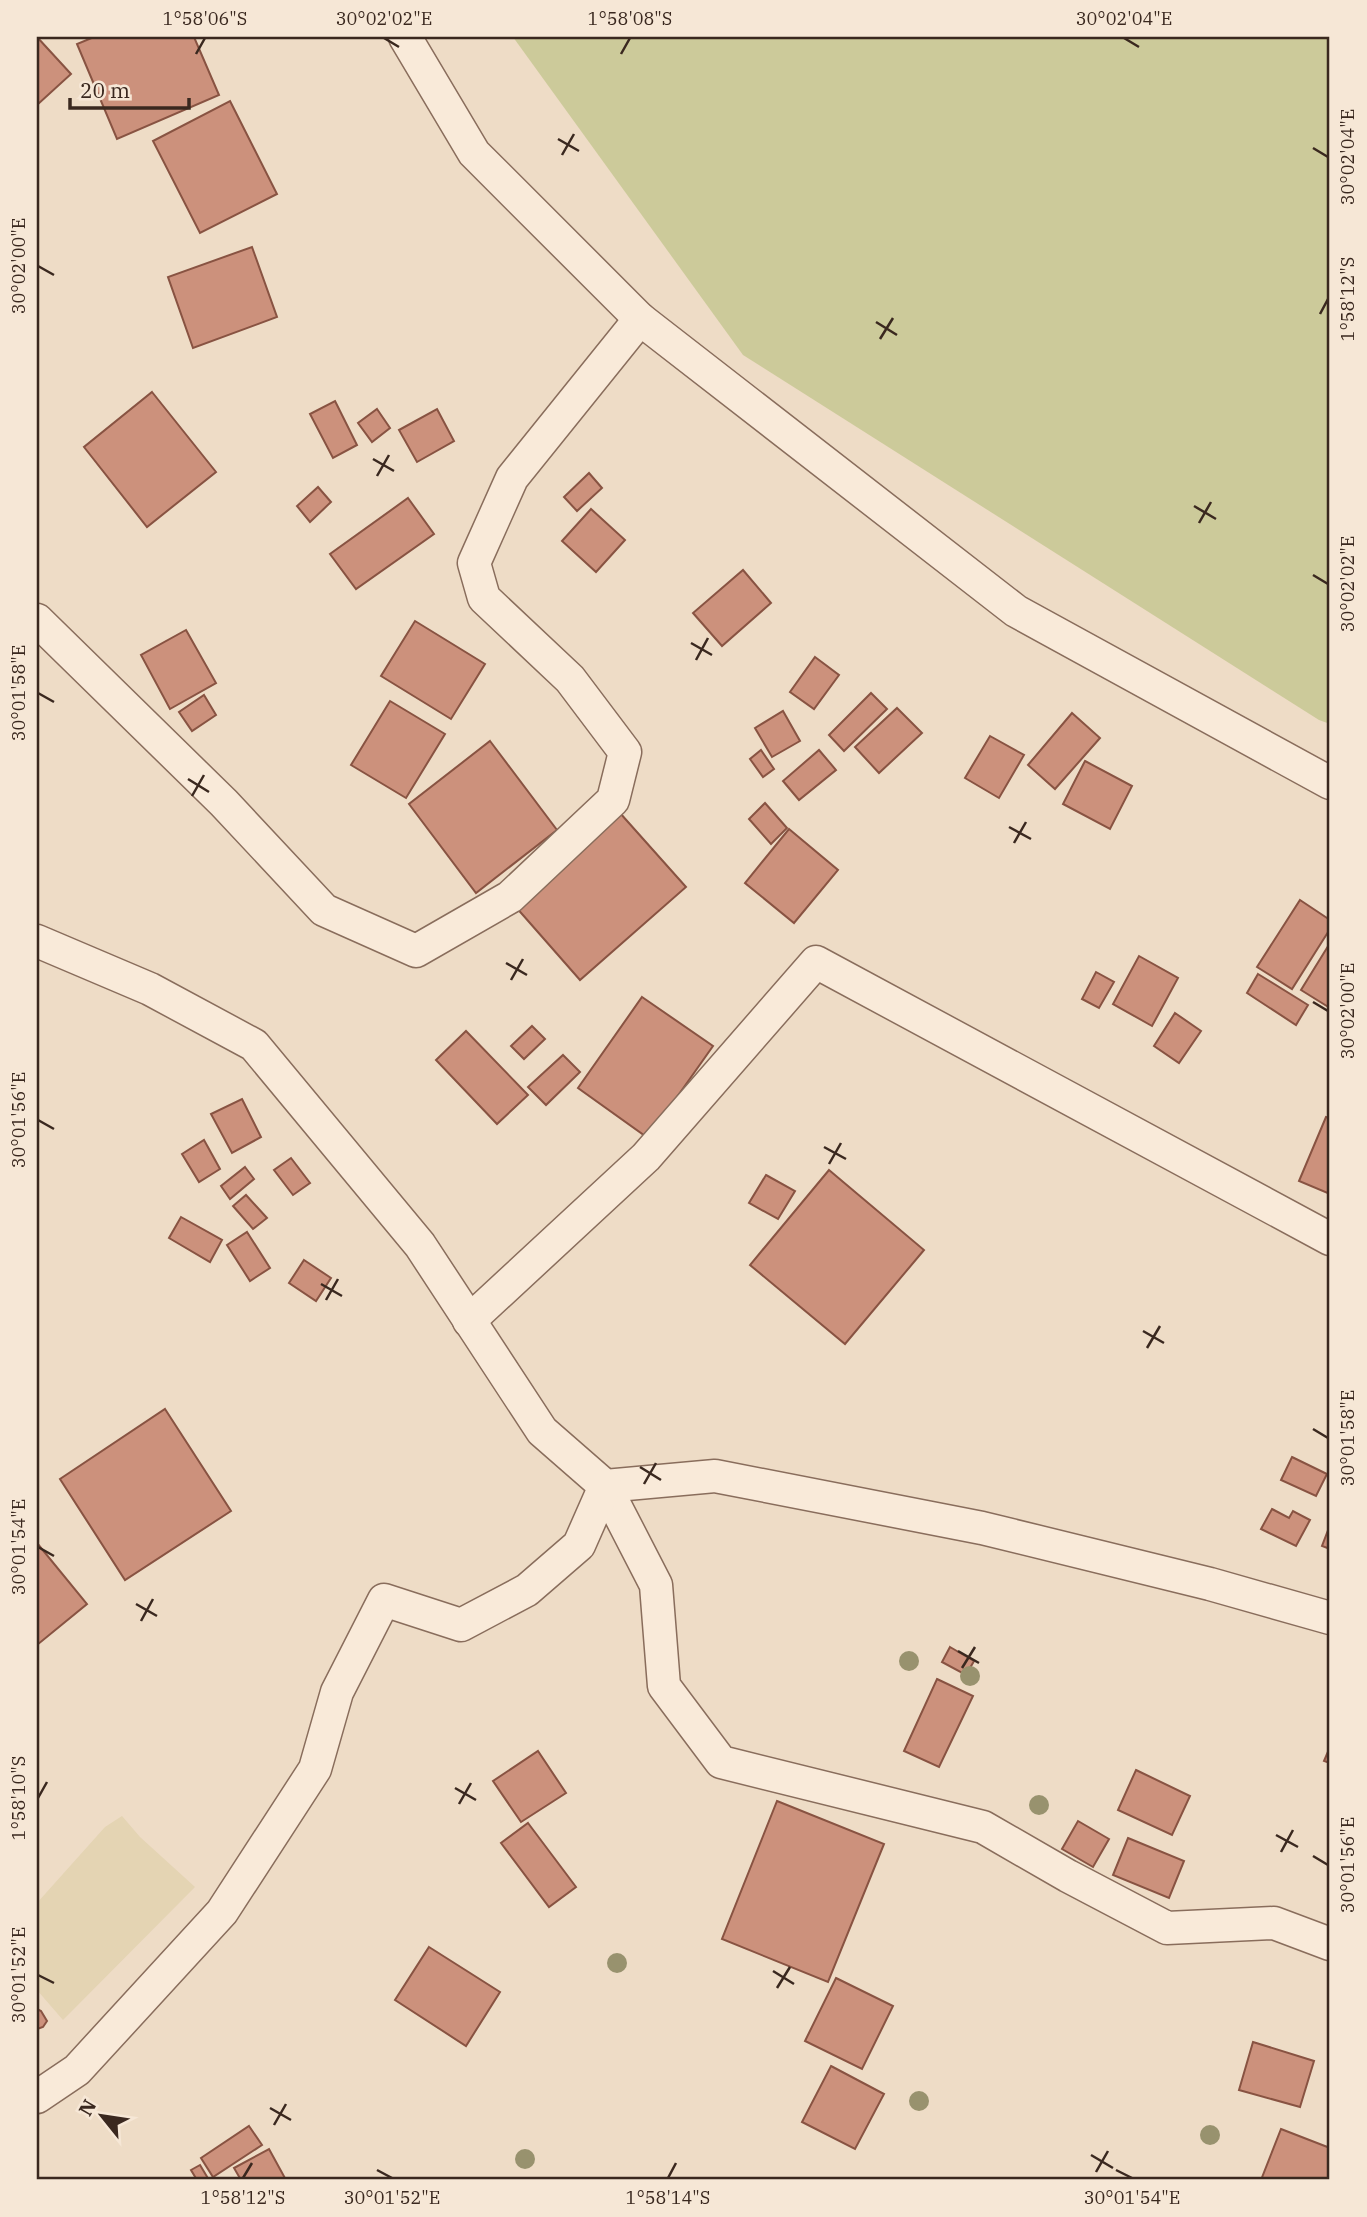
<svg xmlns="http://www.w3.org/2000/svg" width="1367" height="2217" viewBox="0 0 1367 2217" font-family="'IBM Plex Serif',serif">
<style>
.farmland{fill:#e4d4b3}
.green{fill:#ccca9a}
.building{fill:#cc917c;stroke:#885342;stroke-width:2}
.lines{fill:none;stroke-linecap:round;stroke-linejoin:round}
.street-casing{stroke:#896d5c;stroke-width:35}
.street{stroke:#f9ead9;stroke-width:32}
.tree{fill:#98926e}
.ticks{fill:none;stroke:#3a281f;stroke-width:2.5}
.neatline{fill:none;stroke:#3a281f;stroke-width:2.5}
.ticks-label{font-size:18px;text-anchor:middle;fill:#3a281f}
</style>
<rect width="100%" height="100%" fill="#eedcc6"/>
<path class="farmland" d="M 122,1816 L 140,1837 L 195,1887 L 63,2020 L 37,1990 L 37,1903 L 105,1827 Z"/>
<path class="green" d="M 513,37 L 1330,37 L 1330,724 L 1319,720 L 743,355 Z"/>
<g class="building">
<path d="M 37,37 L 71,74 L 37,105 Z"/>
<path d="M 94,37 L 194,37 L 219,95 L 117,139 L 77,44 Z"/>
<path d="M 230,101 L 277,194 L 200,233 L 153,141 Z"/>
<path d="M 252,247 L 277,317 L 193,348 L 168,277 Z"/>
<path d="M 152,392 L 216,472 L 147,527 L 84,447 Z"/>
<path d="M 335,401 L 357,445 L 333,458 L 310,414 Z"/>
<path d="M 377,409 L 390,428 L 372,442 L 358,423 Z"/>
<path d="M 437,409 L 454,441 L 417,462 L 399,430 Z"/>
<path d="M 589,473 L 602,488 L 577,511 L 564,497 Z"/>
<path d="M 318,487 L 331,502 L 310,522 L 297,506 Z"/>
<path d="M 408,498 L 434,534 L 356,589 L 330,554 Z"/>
<path d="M 591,509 L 625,540 L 596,572 L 562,541 Z"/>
<path d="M 743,570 L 771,603 L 722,646 L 693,613 Z"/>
<path d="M 415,621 L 485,664 L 451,719 L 381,676 Z"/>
<path d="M 186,630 L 216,683 L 170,709 L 141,655 Z"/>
<path d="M 815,657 L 839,675 L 814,709 L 790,692 Z"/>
<path d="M 871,693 L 887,709 L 844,751 L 829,735 Z"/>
<path d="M 204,695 L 216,715 L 192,731 L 179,712 Z"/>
<path d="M 390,701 L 445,734 L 406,798 L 351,765 Z"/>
<path d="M 897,708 L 922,733 L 879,773 L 855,747 Z"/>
<path d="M 783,711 L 800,741 L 772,757 L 755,728 Z"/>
<path d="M 1072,713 L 1100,738 L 1055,789 L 1028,765 Z"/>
<path d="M 990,736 L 1024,755 L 999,798 L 965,778 Z"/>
<path d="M 490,741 L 557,830 L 476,893 L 409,804 Z"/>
<path d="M 761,750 L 774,769 L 763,777 L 750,759 Z"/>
<path d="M 819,750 L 836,770 L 799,800 L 783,781 Z"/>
<path d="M 1085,761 L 1132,786 L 1110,829 L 1063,804 Z"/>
<path d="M 765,803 L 787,828 L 771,844 L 749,819 Z"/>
<path d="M 620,813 L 686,887 L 580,980 L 515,906 Z"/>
<path d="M 789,829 L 838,870 L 794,923 L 745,883 Z"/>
<path d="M 1300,900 L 1330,920 L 1330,929 L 1292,989 L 1257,967 Z"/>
<path d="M 1330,943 L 1330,1008 L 1301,990 Z"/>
<path d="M 1139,956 L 1178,978 L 1152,1026 L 1113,1004 Z"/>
<path d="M 1096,972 L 1114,982 L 1099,1008 L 1082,999 Z"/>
<path d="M 1258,974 L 1308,1005 L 1296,1025 L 1247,993 Z"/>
<path d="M 642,997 L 713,1046 L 648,1138 L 578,1088 Z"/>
<path d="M 1175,1013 L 1201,1031 L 1179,1063 L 1154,1046 Z"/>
<path d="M 532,1026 L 545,1039 L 524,1059 L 511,1046 Z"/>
<path d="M 466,1031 L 528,1095 L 497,1124 L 436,1060 Z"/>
<path d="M 563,1055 L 580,1072 L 546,1105 L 528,1087 Z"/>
<path d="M 242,1099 L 261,1137 L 232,1153 L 211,1114 Z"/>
<path d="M 1326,1117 L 1330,1118 L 1330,1194 L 1299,1181 Z"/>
<path d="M 204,1140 L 220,1169 L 199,1182 L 182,1154 Z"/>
<path d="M 291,1158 L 310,1183 L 293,1195 L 274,1170 Z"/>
<path d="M 245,1167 L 254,1179 L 230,1199 L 221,1186 Z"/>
<path d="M 829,1170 L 924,1250 L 845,1344 L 750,1265 Z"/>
<path d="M 766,1175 L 795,1191 L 778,1219 L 749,1203 Z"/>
<path d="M 246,1195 L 267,1218 L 253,1229 L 233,1206 Z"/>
<path d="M 181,1217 L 222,1240 L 210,1262 L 169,1238 Z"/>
<path d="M 247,1232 L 270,1268 L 250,1281 L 227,1245 Z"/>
<path d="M 304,1260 L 331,1278 L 316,1301 L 289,1283 Z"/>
<path d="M 165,1409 L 231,1511 L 125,1580 L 60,1479 Z"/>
<path d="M 1292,1457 L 1327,1474 L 1316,1496 L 1281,1480 Z"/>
<path d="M 1272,1509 L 1289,1518 L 1293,1511 L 1310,1520 L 1296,1546 L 1261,1529 Z"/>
<path d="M 1330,1525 L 1330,1549 L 1322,1546 Z"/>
<path d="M 37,1543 L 87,1604 L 37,1645 Z"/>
<path d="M 950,1647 L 974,1661 L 966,1675 L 942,1662 Z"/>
<path d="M 937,1679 L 973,1696 L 939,1767 L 904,1751 Z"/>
<path d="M 1330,1747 L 1330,1763 L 1324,1761 Z"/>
<path d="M 538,1751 L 566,1793 L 521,1822 L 493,1781 Z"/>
<path d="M 1136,1770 L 1190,1796 L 1172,1835 L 1118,1810 Z"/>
<path d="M 777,1801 L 884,1844 L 828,1982 L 722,1939 Z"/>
<path d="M 1078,1821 L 1109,1839 L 1093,1867 L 1062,1849 Z"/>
<path d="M 528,1823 L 576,1887 L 549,1907 L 501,1843 Z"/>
<path d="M 1128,1838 L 1184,1861 L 1169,1898 L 1113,1875 Z"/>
<path d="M 429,1947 L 500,1992 L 466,2046 L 395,2000 Z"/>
<path d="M 836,1978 L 893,2006 L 862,2069 L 805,2041 Z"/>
<path d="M 37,2009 L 41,2011 L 47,2021 L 43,2027 L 37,2029 Z"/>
<path d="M 1253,2042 L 1314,2061 L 1300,2107 L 1239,2090 Z"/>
<path d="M 831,2066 L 884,2094 L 855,2149 L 802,2122 Z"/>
<path d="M 249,2126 L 262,2145 L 213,2177 L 201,2158 Z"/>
<path d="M 1281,2129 L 1330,2148 L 1330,2180 L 1261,2180 Z"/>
<path d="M 269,2149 L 286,2180 L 241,2180 L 234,2168 Z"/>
<path d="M 200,2165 L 209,2180 L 197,2180 L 191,2170 Z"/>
</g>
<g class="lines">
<g class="street-casing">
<g id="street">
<path d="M 405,37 L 474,153 L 640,319 L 1016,611 L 1330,783"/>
<path d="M 37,620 L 224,803 L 324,910 L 416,951 L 510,897 L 613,800 L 625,752 L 570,679 L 484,598 L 474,563 L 512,478 L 640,319"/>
<path d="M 37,941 L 150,989 L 254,1045 L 420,1245 L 542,1431 L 605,1486 L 715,1476 L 982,1528 L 1210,1584 L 1330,1618"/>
<path d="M 469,1321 L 646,1157 L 816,962 L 1330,1239"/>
<path d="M 605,1486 L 656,1585 L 664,1686 L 721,1762 L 983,1827 L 1068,1876 L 1167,1928 L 1274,1923 L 1330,1944"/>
<path d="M 37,2097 L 77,2070 L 222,1912 L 315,1769 L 337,1692 L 384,1600 L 461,1625 L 527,1590 L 579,1545 L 605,1486"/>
</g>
</g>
<use href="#street" class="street"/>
</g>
<g class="tree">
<circle cx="909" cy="1661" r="10"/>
<circle cx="970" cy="1676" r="10"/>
<circle cx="1039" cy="1805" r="10"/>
<circle cx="617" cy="1963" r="10"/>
<circle cx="919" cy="2101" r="10"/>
<circle cx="1210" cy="2135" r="10"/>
<circle cx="525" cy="2159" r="10"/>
</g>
<path class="ticks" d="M 384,38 L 399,47M 1124,38 L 1139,47M 196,54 L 205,38M 621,54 L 630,38M 558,139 L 579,151M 1313,148 L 1328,157M 562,155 L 574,134M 38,266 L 54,275M 1320,314 L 1328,299M 876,322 L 897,335M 880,339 L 893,318M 373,459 L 394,471M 377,476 L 389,455M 1194,506 L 1216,519M 1199,523 L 1211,502M 1313,575 L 1328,584M 691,643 L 712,655M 696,660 L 708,638M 38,693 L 54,702M 188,779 L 209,792M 192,796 L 204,775M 1009,827 L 1031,839M 1014,843 L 1026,822M 506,963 L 527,975M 511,980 L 523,959M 1313,1002 L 1328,1011M 38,1120 L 54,1129M 824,1147 L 846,1159M 829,1164 L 841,1143M 321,1284 L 342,1296M 326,1300 L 338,1279M 1143,1331 L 1164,1343M 1147,1348 L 1160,1326M 1313,1429 L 1328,1438M 640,1467 L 661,1480M 644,1484 L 656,1463M 38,1547 L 54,1556M 136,1604 L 157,1616M 141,1621 L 153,1599M 958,1651 L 979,1663M 962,1668 L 975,1647M 455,1788 L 476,1800M 38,1798 L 47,1782M 459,1804 L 471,1783M 1276,1835 L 1298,1847M 1281,1852 L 1293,1830M 1313,1856 L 1328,1865M 773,1971 L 794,1984M 38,1975 L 54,1983M 777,1988 L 790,1967M 270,2108 L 291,2120M 274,2125 L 286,2104M 1091,2155 L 1113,2168M 377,2170 L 392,2178M 1116,2170 L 1132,2178M 1096,2172 L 1108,2151M 243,2178 L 252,2163M 668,2178 L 676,2163"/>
<rect width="1367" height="2217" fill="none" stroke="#f6e7d6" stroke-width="77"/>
<g transform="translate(102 2116) rotate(300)" stroke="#f6e7d6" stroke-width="5" paint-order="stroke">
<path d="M0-5L12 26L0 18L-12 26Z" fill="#3a281f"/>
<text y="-10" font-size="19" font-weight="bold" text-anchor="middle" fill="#3a281f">N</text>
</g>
<path d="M70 98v10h119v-10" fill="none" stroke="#3a281f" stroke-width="3.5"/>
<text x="80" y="98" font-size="21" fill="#3a281f" stroke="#f6e7d6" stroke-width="5" paint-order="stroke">20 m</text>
<rect x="38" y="38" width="1290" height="2140" class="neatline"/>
<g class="ticks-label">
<text x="205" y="25">1°58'06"S</text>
<text x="384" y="25">30°02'02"E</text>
<text x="630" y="25">1°58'08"S</text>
<text x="1124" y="25">30°02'04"E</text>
<text transform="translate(1348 157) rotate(-90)" y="6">30°02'04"E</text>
<text transform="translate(19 266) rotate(-90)" y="6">30°02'00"E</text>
<text transform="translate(1348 299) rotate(-90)" y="6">1°58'12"S</text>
<text transform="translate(1348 584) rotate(-90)" y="6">30°02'02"E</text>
<text transform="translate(19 693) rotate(-90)" y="6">30°01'58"E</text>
<text transform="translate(1348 1011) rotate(-90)" y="6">30°02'00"E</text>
<text transform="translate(19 1120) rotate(-90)" y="6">30°01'56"E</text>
<text transform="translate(1348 1438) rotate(-90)" y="6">30°01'58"E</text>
<text transform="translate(19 1547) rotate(-90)" y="6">30°01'54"E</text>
<text transform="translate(19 1798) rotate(-90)" y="6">1°58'10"S</text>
<text transform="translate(1348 1865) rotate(-90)" y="6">30°01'56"E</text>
<text transform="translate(19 1975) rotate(-90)" y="6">30°01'52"E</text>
<text x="243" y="2204">1°58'12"S</text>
<text x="392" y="2204">30°01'52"E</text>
<text x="668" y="2204">1°58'14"S</text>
<text x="1132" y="2204">30°01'54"E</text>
</g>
</svg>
